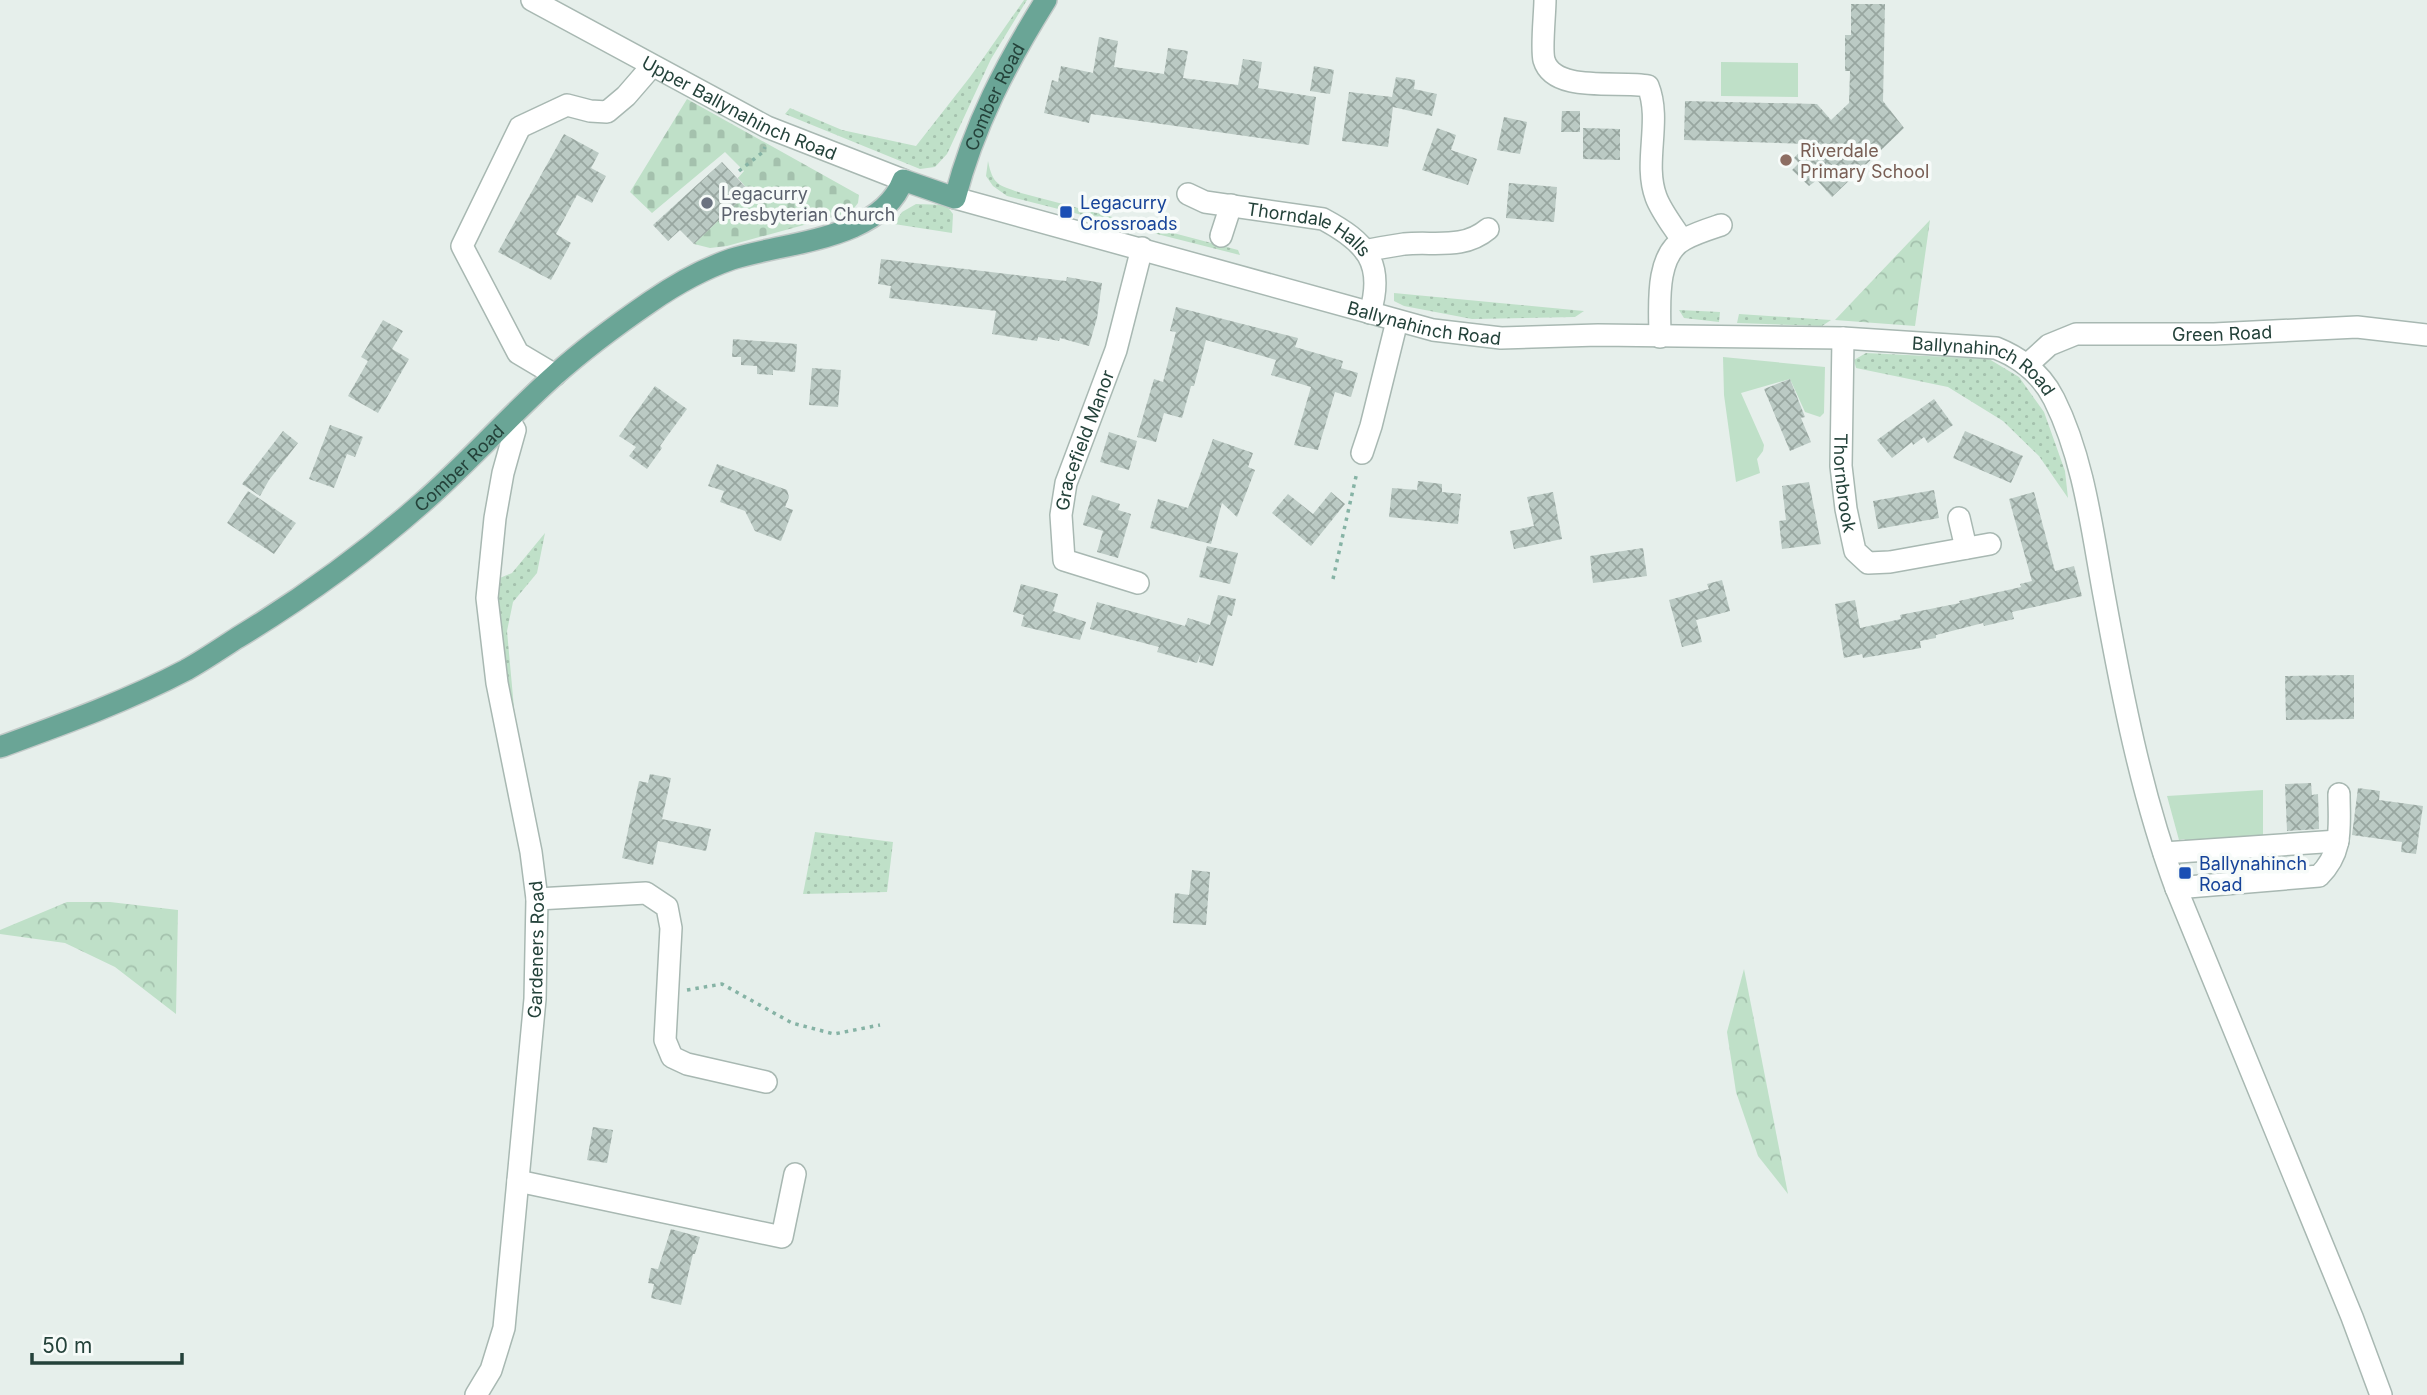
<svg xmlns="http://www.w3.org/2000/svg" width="2427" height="1395" viewBox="0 0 2427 1395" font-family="Inter,sans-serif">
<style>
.grass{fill:url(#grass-dots)}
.forest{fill:url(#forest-crowns)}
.cemetery{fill:url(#cemetery-stones)}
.green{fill:#bfe0c8}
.building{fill:url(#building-cross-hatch)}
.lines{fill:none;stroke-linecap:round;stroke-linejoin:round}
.minor-casing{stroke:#a8b8b2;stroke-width:24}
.major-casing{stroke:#c2cac8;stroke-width:24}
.path{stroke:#86b3a5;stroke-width:3.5;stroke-dasharray:3.5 5;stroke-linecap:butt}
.minor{stroke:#fff;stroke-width:21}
.major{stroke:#6aa596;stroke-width:21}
.education-dot{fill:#8d6e63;stroke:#f7fbf9;stroke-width:2.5}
.worship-dot{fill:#6b7280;stroke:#f7fbf9;stroke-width:2.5}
.transit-dot{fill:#1a4fb4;stroke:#f7fbf9;stroke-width:2.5}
.labels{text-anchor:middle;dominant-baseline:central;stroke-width:7;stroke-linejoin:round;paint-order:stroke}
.street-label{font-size:18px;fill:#24423a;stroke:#f7fbf9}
.education-label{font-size:18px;fill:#785e54;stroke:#f7fbf9;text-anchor:start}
.worship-label{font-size:18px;fill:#5b616d;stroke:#f7fbf9;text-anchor:start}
.transit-label{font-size:18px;fill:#164399;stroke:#f7fbf9;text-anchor:start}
</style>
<defs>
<pattern id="grass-dots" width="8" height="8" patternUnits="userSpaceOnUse" patternTransform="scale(1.75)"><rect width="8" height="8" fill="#bfe0c8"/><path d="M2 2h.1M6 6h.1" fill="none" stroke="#a4c1ad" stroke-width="1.8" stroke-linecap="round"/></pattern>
<pattern id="forest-crowns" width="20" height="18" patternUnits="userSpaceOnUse" patternTransform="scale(1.75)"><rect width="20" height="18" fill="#bfe0c8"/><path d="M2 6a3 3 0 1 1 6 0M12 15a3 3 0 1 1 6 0" fill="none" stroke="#a4c1ad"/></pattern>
<pattern id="cemetery-stones" width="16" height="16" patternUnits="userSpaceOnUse" patternTransform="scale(1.75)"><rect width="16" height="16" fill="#bfe0c8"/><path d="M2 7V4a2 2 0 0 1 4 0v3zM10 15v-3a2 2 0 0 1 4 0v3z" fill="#a4c1ad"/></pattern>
<pattern id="building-cross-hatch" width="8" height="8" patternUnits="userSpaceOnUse" patternTransform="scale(1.75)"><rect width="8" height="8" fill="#bbcac4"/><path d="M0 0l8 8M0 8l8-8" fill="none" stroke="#98a6a0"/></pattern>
</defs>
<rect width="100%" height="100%" fill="#e6efeb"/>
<g class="grass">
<path d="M 1024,0 L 1027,0 L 991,59 L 947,154 L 935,167 L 920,169 L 785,114 L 790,108 L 842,130 L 916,146 L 970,77 Z"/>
<path d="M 988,161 C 993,186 999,185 1021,193 L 1238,250 L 1240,255 L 1007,196 L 993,186 L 986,176 Z"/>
<path d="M 916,204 L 946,205 L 953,214 L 952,233 L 894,224 L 902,212 Z"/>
<path d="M 1394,293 L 1584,311 L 1575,317 L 1472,319 L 1404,306 L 1394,301 Z"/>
<path d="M 1679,310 L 1720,312 L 1719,322 L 1684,318 Z"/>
<path d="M 1739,314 L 1831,320 L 1822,326 L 1737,323 Z"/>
<path d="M 1866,353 L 1989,359 L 2019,377 L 2044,412 L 2065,471 L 2068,498 L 2039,456 L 2003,421 L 1948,387 L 1856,368 L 1854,360 Z"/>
<path d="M 545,533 L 537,573 L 513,602 L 507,631 L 518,752 L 499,679 L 495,580 L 512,573 Z"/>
<path d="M 815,832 L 893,842 L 887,892 L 803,894 Z"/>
</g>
<g class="forest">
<path d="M 1930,220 L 1915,326 L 1835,320 Z"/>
<path d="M 67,902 L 110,902 L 178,910 L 176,1014 L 115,967 L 65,943 L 0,934 L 0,930 Z"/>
<path d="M 1744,969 L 1788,1194 L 1758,1156 L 1736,1092 L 1727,1032 Z"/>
</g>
<path class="cemetery" d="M 687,99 L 859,195 L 858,203 L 851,212 L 727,246 L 710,248 L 694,244 L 749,191 L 738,178 L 744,171 L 725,152 L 652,213 L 630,192 Z"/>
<g class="green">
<path d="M 1721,62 L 1798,63 L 1798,97 L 1721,96 Z"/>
<path d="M 1723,357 L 1825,367 L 1824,413 L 1820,417 L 1805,412 L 1790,379 L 1741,393 L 1764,445 L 1763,451 L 1757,459 L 1760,473 L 1736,482 L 1724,395 Z"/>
<path d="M 2263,790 L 2263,835 L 2258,842 L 2192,845 L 2184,839 L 2179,840 L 2167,796 Z"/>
</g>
<g class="building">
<path d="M 1851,4 L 1885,4 L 1883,101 L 1904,128 L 1832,197 L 1817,180 L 1809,186 L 1792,170 L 1799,163 L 1794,158 L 1807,144 L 1684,140 L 1685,101 L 1817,104 L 1831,120 L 1849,103 L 1850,71 L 1845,71 L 1845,35 L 1851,35 Z"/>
<path d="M 1099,37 L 1118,41 L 1114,67 L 1164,74 L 1168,48 L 1188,51 L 1183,78 L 1238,85 L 1243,59 L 1262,62 L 1258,88 L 1316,97 L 1309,145 L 1091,114 L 1089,123 L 1044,113 L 1052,80 L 1058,82 L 1061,66 L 1093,73 Z"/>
<path d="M 1314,66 L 1334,70 L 1330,94 L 1310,91 Z"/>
<path d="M 1396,77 L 1415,80 L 1414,89 L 1437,94 L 1432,116 L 1393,107 L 1388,147 L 1342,141 L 1349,92 L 1392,97 Z"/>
<path d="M 1562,111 L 1580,111 L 1580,132 L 1561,132 Z"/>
<path d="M 1504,117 L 1527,122 L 1520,154 L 1497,150 Z"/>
<path d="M 1437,128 L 1456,135 L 1451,150 L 1477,159 L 1468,185 L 1422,170 Z"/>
<path d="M 1583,128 L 1620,129 L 1620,160 L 1583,159 Z"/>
<path d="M 564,134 L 599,153 L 591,168 L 606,176 L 592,203 L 577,195 L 556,234 L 571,243 L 551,280 L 498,252 Z"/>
<path d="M 722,162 L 749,191 L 694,244 L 680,230 L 668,241 L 653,225 Z"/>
<path d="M 1509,183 L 1557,187 L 1554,222 L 1506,218 Z"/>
<path d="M 881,259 L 1066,281 L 1067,277 L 1102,283 L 1097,318 L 1089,346 L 1060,338 L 1059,341 L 1038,337 L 1037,341 L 992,334 L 996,311 L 889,298 L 891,286 L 878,284 Z"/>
<path d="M 1176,307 L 1298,338 L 1295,347 L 1343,361 L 1341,368 L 1358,373 L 1351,397 L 1335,392 L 1318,450 L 1294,445 L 1311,387 L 1271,375 L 1276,360 L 1206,340 L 1194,386 L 1191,386 L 1182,418 L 1164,413 L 1156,442 L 1137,437 L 1154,379 L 1163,382 L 1176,332 L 1170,331 Z"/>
<path d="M 383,320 L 403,331 L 392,349 L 409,359 L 378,413 L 348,396 L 368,361 L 361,357 Z"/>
<path d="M 733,339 L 797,344 L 795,372 L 773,370 L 773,375 L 757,374 L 757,366 L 741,365 L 741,357 L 732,357 Z"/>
<path d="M 812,368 L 841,370 L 838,407 L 809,405 Z"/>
<path d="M 1790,379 L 1805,417 L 1801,418 L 1811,442 L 1790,451 L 1764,389 Z"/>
<path d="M 655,386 L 687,409 L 660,446 L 662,448 L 647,469 L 629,456 L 636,447 L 619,436 Z"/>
<path d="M 1934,399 L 1953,425 L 1928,443 L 1924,437 L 1913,445 L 1912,442 L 1892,458 L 1877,440 Z"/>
<path d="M 330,425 L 363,437 L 355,457 L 347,454 L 334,488 L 309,479 Z"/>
<path d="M 283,431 L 298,443 L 269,480 L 260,496 L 242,484 Z"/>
<path d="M 1965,431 L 2023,456 L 2011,483 L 1953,458 Z"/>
<path d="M 1109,432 L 1137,441 L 1129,470 L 1100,462 Z"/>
<path d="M 1213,439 L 1253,453 L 1248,467 L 1255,470 L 1237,517 L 1222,503 L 1211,544 L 1150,528 L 1158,499 L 1188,508 Z"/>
<path d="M 717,464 L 787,490 L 789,497 L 785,507 L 793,510 L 781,541 L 755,531 L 745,511 L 720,502 L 724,491 L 708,486 Z"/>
<path d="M 1418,481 L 1442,484 L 1442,492 L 1461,494 L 1458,524 L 1389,517 L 1392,488 L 1417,490 Z"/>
<path d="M 1809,482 L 1821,544 L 1782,549 L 1779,521 L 1786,520 L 1782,486 Z"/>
<path d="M 1934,490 L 1939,518 L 1878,529 L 1873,501 Z"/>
<path d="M 248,491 L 296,523 L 274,554 L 227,523 Z"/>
<path d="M 1331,492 L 1345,504 L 1311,546 L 1272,513 L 1288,494 L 1313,514 Z"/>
<path d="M 1553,492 L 1562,539 L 1514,549 L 1510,531 L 1534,526 L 1527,497 Z"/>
<path d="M 2034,492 L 2055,571 L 2074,566 L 2082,596 L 2012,612 L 2014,619 L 1984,626 L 1983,623 L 1936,635 L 1936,638 L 1920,641 L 1921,648 L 1863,658 L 1862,654 L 1844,658 L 1835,604 L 1855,600 L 1860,628 L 1901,619 L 1900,615 L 1960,603 L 1959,601 L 2021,587 L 2020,584 L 2032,581 L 2009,499 Z"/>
<path d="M 1092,495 L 1120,504 L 1118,510 L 1131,514 L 1118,558 L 1097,552 L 1103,531 L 1083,525 Z"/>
<path d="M 1207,546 L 1238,553 L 1230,584 L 1199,577 Z"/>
<path d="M 1643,548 L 1647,576 L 1593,583 L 1590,556 Z"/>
<path d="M 1722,580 L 1730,611 L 1696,620 L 1702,642 L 1682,647 L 1669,600 L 1709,589 L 1707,584 Z"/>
<path d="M 1021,584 L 1058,594 L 1053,611 L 1086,622 L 1080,640 L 1021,626 L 1024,615 L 1013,612 Z"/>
<path d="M 1218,595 L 1236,599 L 1232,616 L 1228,615 L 1213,666 L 1199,662 L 1201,653 L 1197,663 L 1157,652 L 1159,647 L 1090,629 L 1097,602 L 1185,626 L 1188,618 L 1210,625 Z"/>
<path d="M 2354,675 L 2354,719 L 2286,720 L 2285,676 Z"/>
<path d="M 650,774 L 671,778 L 662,819 L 711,829 L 706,851 L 658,841 L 653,865 L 622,858 L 639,781 L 648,783 Z"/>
<path d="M 2311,783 L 2312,795 L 2318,794 L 2319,829 L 2287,831 L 2285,784 Z"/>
<path d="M 2358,788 L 2380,791 L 2379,800 L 2423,806 L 2416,854 L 2401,852 L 2402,842 L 2352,835 Z"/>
<path d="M 1192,870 L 1210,872 L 1206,925 L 1173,923 L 1175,893 L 1189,895 Z"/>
<path d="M 593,1127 L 613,1130 L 607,1163 L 587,1160 Z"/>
<path d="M 671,1229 L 700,1237 L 695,1254 L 693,1254 L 681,1305 L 651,1298 L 654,1284 L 648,1283 L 651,1268 L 658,1269 Z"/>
</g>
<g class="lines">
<g class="minor-casing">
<g id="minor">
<path id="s1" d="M 532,0 L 767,127 L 903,180"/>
<path d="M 1545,0 C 1545,13 1541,49 1544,60 C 1554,94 1620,80 1648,86 C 1662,121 1643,162 1656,197 C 1661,211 1673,226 1682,240"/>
<path id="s2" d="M 1188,194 L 1205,202 L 1323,219 C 1366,242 1385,263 1370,313"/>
<path id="s3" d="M 955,198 L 1433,330 L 1501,338 L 1598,335 L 1843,338 L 1996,348 C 2021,358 2042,375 2054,399 C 2084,459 2092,530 2104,595 C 2122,694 2141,794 2176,888 L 2352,1317 L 2381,1395"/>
<path d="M 1221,236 L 1231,205"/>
<path d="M 1365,251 C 1378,248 1391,246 1404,244 C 1434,241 1463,250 1488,229"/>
<path d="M 1660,337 C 1660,309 1654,254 1685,239 C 1696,233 1709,229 1721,225"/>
<path id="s4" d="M 1843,338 L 1841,466 L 1846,509 L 1855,551 L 1868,563 L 1890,562 L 1990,544"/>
<path id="s5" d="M 2027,365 L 2049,345 L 2076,334 L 2214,334 L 2357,327 L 2427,335"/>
<path d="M 555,375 L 518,353 L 462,246 L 520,127 L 567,105 L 590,111 L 607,112 L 626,96 L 652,66"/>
<path d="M 1362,453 L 1371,426 L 1397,321"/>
<path d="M 1959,518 L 1966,548"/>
<path id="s6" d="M 1138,583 L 1064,560 L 1061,515 L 1066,483 L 1116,350 L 1142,248"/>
<path d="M 2164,853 L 2338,841"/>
<path d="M 2176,888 L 2319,876 C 2344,851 2339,826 2339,794"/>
<path d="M 537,899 L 646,893 L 667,907 L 671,928 L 665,1040 L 672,1057 L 687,1064 L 766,1082"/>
<path d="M 518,1181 L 782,1237 L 795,1174"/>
<path id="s7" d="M 476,1395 L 491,1370 L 504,1328 L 535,999 L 537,899 L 531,852 L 497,683 L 487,598 L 495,518 L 503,473 L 515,430 L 509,420"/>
</g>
</g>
<g class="major-casing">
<g id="major">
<path id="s8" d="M 0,747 C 63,724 127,701 186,670 C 204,660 220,649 237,638 C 303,598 364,554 422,503 C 468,463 509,416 555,375 C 585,348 618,324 650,302 C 676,284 703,269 732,259 C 785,242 881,240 903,180 L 955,198 C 974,125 1006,64 1046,0"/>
</g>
</g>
<g class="path">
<path d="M 739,171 L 763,152 L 765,147"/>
<path d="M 1333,579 L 1357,472"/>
<path d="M 687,990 L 722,984 L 792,1023 L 834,1034 L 880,1025"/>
</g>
<use href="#minor" class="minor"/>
<use href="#major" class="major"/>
</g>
<circle class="education-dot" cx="1786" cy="160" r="7"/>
<circle class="worship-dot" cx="707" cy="203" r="7"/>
<g class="transit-dot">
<rect x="1059" y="205" width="14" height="14" rx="3.5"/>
<rect x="2178" y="866" width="14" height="14" rx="3.5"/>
</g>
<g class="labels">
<g class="street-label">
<text stroke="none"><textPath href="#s8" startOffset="1248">Comber Road</textPath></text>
<text stroke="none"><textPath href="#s1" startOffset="234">Upper Ballynahinch Road</textPath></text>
<text stroke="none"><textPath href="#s2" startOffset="128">Thorndale Halls</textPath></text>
<text stroke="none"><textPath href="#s3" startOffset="486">Ballynahinch Road</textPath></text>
<text stroke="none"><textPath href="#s5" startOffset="205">Green Road</textPath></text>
<text stroke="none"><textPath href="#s3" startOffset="1054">Ballynahinch Road</textPath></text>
<text stroke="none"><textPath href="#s6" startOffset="201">Gracefield Manor</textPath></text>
<text stroke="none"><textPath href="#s8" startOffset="542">Comber Road</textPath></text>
<text stroke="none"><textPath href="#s4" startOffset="145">Thornbrook</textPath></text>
<text stroke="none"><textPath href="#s7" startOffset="453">Gardeners Road</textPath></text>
</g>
<g class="education-label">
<text x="1800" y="150">Riverdale<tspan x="1800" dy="21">Primary School</tspan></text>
</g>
<g class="worship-label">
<text x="721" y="193">Legacurry<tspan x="721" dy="21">Presbyterian Church</tspan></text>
</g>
<g class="transit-label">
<text x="1080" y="202">Legacurry<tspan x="1080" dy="21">Crossroads</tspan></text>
<text x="2199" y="863">Ballynahinch<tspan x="2199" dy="21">Road</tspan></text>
</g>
</g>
<path d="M32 1353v10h150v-10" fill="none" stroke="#24423a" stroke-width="3.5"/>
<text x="42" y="1353" font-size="21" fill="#24423a" stroke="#f7fbf9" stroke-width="5" paint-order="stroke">50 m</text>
</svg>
